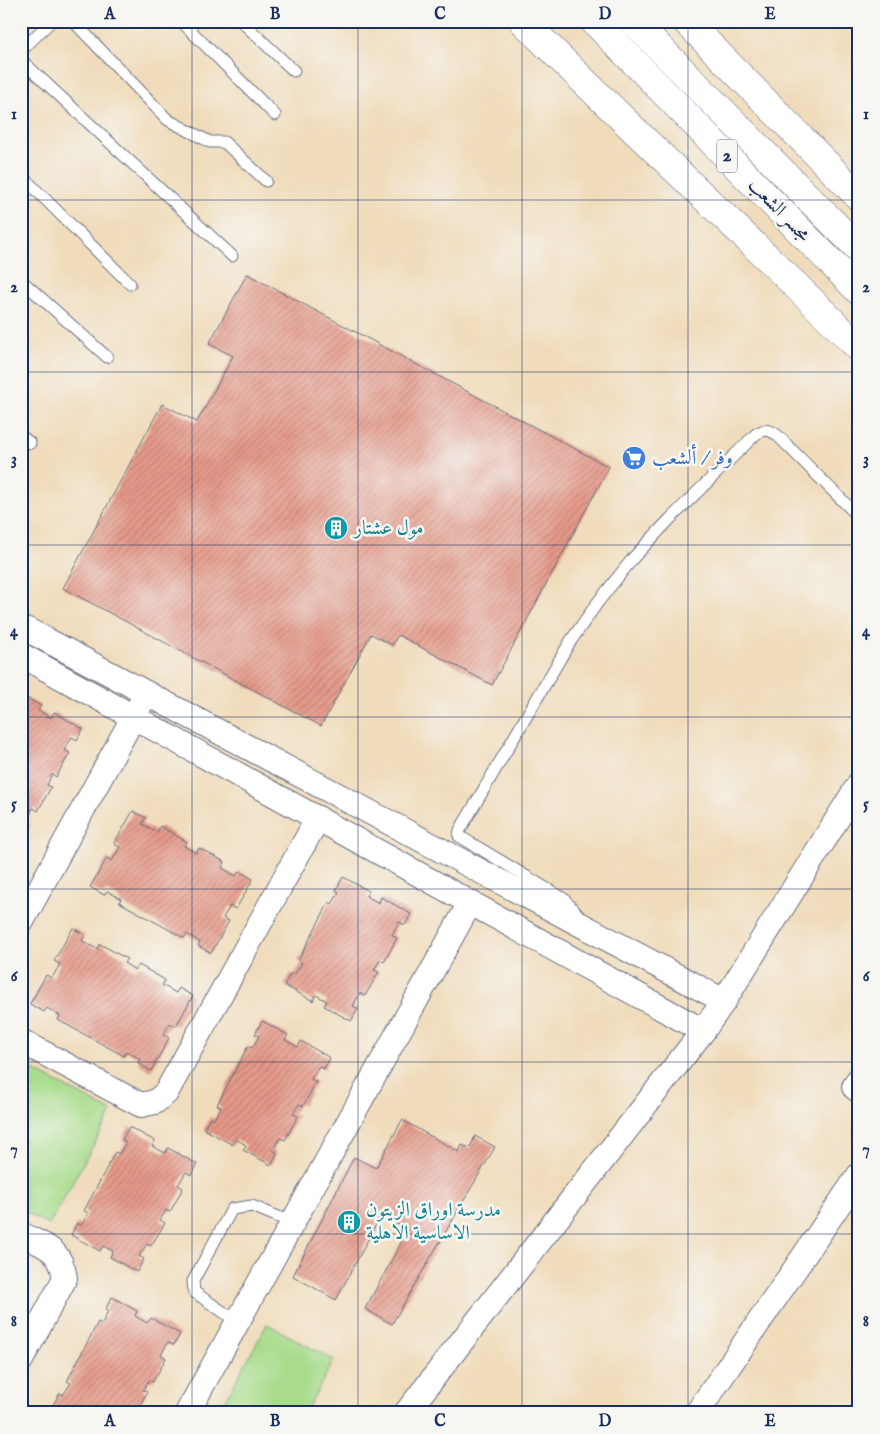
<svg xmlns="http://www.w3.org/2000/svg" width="880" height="1434" viewBox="0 0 880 1434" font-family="'IM FELL English',Amiri,serif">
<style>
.green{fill:#a8dc8c;stroke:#628675}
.building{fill:url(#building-hatch)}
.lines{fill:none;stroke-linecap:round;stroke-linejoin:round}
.service-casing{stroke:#666c7f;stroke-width:13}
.minor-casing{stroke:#666c7f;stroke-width:26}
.trunk-casing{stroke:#666c7f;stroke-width:29}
.service{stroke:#fff;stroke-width:11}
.minor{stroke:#fff;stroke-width:24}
.trunk{stroke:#fff;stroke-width:28}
.grid{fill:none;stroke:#1b2f5e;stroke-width:1;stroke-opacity:0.55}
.labels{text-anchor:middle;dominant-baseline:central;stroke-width:5;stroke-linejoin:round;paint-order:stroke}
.shield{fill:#f6f6f2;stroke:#5d6b8a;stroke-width:1}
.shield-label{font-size:19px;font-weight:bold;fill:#1b2f5e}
.street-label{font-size:20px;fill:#1b2f5e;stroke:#f6f6f2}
.shop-label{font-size:20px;fill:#366cbe;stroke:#f6f6f2;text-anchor:start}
.culture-label{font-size:20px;fill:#0d838f;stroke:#f6f6f2;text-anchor:start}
.neatline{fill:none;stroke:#1b2f5e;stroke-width:2}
.grid-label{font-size:16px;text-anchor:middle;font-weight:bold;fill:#1b2f5e}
</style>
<defs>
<pattern id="building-hatch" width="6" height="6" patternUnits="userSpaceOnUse" patternTransform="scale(1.25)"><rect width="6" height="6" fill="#e69a89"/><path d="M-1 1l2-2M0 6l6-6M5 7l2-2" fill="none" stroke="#ba7e73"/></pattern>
</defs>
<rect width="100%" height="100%" fill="#f6f6f2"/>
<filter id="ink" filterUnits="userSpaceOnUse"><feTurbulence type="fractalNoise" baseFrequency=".02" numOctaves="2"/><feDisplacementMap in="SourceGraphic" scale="10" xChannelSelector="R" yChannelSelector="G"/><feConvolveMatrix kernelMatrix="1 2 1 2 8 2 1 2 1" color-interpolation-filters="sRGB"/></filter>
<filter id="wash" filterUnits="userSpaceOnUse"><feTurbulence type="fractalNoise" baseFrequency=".0096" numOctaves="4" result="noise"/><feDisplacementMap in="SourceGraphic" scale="20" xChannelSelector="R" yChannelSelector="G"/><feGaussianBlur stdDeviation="1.12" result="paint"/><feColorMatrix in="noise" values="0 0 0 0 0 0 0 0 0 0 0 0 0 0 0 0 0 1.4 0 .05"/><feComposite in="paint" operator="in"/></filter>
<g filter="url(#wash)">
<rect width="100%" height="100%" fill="#f0dcbb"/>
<g class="green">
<path d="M 21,1063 L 112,1112 L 49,1225 L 21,1210 Z"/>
<path d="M 267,1324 L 334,1360 L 305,1413 L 218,1413 Z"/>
</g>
<g id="blocks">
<g class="building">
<path d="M 247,274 L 609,467 L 492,685 L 398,635 L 392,645 L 371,634 L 321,726 L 63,588 L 162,404 L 197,422 L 233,356 L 209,344 Z"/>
<path d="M 21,695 L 41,706 L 38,710 L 51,718 L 54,712 L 83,729 L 77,740 L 72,737 L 64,750 L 70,753 L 56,777 L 52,774 L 47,785 L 51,787 L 38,811 L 33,808 L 26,821 L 30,824 L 24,836 L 21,835 Z"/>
<path d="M 133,811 L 146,818 L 142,824 L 157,832 L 160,826 L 187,842 L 184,846 L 196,853 L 199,848 L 225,862 L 222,868 L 236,876 L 239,871 L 253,879 L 236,909 L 230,906 L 223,918 L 229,921 L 211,953 L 198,946 L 200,942 L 187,934 L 184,938 L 119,902 L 121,899 L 107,891 L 104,895 L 90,887 L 107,858 L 112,861 L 120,847 L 114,844 Z"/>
<path d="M 343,877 L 369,891 L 366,896 L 379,903 L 381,897 L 411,914 L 405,925 L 399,922 L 392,935 L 397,938 L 384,962 L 380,960 L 374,970 L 379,972 L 365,996 L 360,993 L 353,1006 L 358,1009 L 351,1021 L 324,1006 L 327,1001 L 316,995 L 313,1001 L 284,985 L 291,973 L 294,975 L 302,963 L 298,961 L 329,902 L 332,904 L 339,892 L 336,890 Z"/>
<path d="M 73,928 L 85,935 L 82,941 L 97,949 L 100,944 L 127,959 L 124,963 L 135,970 L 139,965 L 165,980 L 162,985 L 176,993 L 179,988 L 193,996 L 176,1026 L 170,1023 L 163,1035 L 169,1038 L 151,1071 L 138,1063 L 140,1059 L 126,1051 L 124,1056 L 58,1020 L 60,1016 L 47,1008 L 44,1012 L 30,1004 L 46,975 L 52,978 L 60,964 L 54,961 Z"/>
<path d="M 262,1021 L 288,1035 L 285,1040 L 298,1047 L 301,1041 L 330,1058 L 324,1069 L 319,1066 L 311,1079 L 316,1082 L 303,1106 L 299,1104 L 293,1114 L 298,1116 L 285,1140 L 280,1138 L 273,1150 L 277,1153 L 271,1165 L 243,1150 L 246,1145 L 236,1139 L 233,1145 L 204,1129 L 210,1117 L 214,1119 L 221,1107 L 217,1105 L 248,1046 L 252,1048 L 259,1036 L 255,1034 Z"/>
<path d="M 402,1120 L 459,1152 L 462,1145 L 470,1148 L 475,1136 L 495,1147 L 392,1324 L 365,1309 L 408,1230 L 381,1215 L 336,1300 L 293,1276 L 354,1157 L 376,1168 Z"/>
<path d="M 129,1127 L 155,1141 L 152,1146 L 165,1153 L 168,1148 L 197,1164 L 191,1175 L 186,1172 L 178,1185 L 183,1188 L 170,1212 L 166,1210 L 160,1220 L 165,1223 L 151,1246 L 147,1244 L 139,1256 L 144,1259 L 137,1272 L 110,1257 L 113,1251 L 103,1246 L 100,1251 L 71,1235 L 77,1223 L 81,1226 L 88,1213 L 84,1211 L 115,1152 L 119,1154 L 126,1142 L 122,1140 Z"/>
<path d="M 21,1280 L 30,1285 L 21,1300 Z"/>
<path d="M 112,1297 L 137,1311 L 135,1316 L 147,1323 L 151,1318 L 180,1334 L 174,1345 L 168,1342 L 161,1355 L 166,1358 L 153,1382 L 149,1380 L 143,1390 L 147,1392 L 136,1413 L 67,1413 L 53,1405 L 60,1393 L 63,1395 L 71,1383 L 67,1381 L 98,1322 L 102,1324 L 108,1311 L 105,1310 Z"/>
</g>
</g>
</g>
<g filter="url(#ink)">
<use href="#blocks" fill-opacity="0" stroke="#666c7f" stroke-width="1"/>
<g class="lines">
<g class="service-casing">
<g id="service">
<path d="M 73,21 L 168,120 L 210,142 L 224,142 L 266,181"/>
<path d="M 181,21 L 275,115"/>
<path d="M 241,21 L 294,71"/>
<path d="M 21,51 L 51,21"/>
<path d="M 21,60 L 232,256"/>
<path d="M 21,175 L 130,284"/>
<path d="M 21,280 L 107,357"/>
<path d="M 21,436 L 30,443"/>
<path d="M 579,916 L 564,899 L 459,836 L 460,830 L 570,642 L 598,602 L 634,557 L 671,518 L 756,434 C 765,429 769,429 777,435 L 859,517"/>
<path d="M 238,1322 L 194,1292 L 193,1281 L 232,1209 L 252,1206 L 293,1223"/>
</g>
</g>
<g class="minor-casing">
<g id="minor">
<path d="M 21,636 L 26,631 L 28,630 L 724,1001"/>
<path d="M 21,655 L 703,1031"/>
<path d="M 21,923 L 141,703"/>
<path d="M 21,1041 L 141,1105 L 155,1102 L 166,1093 L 318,818"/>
<path d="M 859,1079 L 854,1087 L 859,1091"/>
<path d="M 21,1234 C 46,1247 60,1248 65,1278 L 21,1360"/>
<path d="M 187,1413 L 470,903"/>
<path d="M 406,1413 L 703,1031 L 724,1001 L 859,784"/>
<path d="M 697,1413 L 859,1175"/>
</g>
</g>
<g class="trunk-casing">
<g id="trunk">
<path d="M 523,21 C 633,132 749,237 859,348"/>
<path d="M 594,21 L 859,291"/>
<path d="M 633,21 L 859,249"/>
<path d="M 686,21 L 859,197"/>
</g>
</g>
<use href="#service" class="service"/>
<use href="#minor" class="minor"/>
<use href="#trunk" class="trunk"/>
</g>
</g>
<path class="grid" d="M 192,21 L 192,1413M 358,21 L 358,1413M 522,21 L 522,1413M 688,21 L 688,1413M 21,200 L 859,200M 21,372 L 859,372M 21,545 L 859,545M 21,717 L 859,717M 21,889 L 859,889M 21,1062 L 859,1062M 21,1234 L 859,1234"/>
<defs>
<g id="supermarket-disc" transform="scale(1.25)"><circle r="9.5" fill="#3f7fe0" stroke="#f6f6f2"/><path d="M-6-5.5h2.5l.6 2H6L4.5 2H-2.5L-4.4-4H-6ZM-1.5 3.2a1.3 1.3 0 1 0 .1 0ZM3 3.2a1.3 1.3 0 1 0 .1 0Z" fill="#fff"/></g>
<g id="building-disc" transform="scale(1.25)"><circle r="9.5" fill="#0f9aa8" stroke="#f6f6f2"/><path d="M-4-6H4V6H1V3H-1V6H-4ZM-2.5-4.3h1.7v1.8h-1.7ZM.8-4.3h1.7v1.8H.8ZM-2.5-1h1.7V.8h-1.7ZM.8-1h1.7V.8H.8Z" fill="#fff"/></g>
</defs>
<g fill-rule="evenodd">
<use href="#supermarket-disc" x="634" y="458"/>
<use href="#building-disc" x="336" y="528"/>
<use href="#building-disc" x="349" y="1222"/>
</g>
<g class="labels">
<rect class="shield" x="717" y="139.5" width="20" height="33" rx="4"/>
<g class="shield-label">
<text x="727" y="156">2</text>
</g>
<g class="street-label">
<text transform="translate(779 210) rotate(46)">مجسر الشعب</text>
</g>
<g class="shop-label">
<text x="652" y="458">وفر / ألشعب</text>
</g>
<g class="culture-label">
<text x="354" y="528">مول عشتار</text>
<text x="366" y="1210">مدرسة اوراق الزيتون<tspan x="366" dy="23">الاساسية الاهلية</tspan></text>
</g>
</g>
<rect width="880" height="1434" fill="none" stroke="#f6f6f2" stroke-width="55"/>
<rect x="28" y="28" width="824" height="1378" class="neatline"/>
<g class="grid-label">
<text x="110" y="19">A</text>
<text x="275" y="19">B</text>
<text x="440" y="19">C</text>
<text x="605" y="19">D</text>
<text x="770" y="19">E</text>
<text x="14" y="119">1</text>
<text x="866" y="119">1</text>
<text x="14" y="292">2</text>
<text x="866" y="292">2</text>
<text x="14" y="464">3</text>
<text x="866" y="464">3</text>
<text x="14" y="636">4</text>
<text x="866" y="636">4</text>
<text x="14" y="809">5</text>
<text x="866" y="809">5</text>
<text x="14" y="981">6</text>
<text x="866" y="981">6</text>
<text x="14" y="1154">7</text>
<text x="866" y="1154">7</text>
<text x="14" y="1326">8</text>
<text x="866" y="1326">8</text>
<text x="110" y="1426">A</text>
<text x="275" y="1426">B</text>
<text x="440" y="1426">C</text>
<text x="605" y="1426">D</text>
<text x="770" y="1426">E</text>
</g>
</svg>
